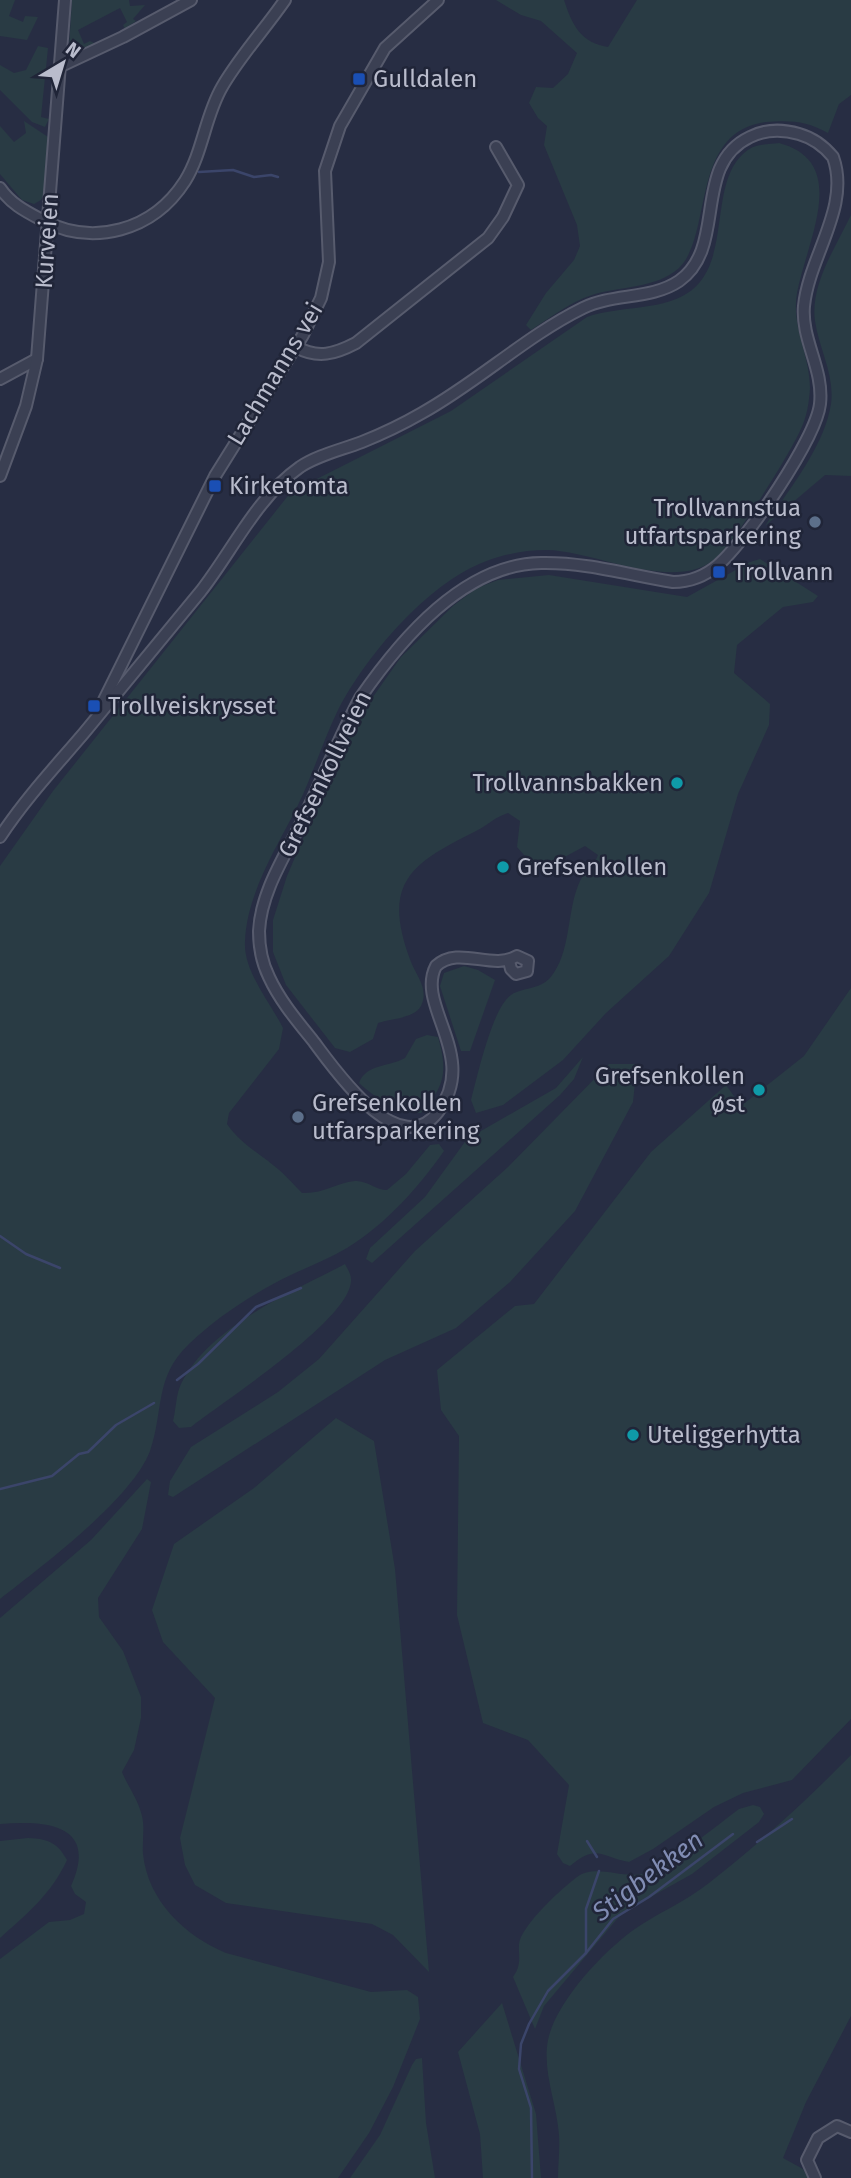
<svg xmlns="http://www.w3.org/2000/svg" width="851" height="2178" viewBox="0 0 851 2178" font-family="'Fira Sans',sans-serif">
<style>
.green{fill:#293b44}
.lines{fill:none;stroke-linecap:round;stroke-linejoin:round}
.stream{stroke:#3b456a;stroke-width:2.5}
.minor-casing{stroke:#575b6d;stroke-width:14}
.minor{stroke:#3b4053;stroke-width:10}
.transit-dot{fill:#1a4fb4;stroke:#202538;stroke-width:2.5}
.service-dot{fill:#5c6f8a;stroke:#202538;stroke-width:2.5}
.culture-dot{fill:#0f9aa8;stroke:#202538;stroke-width:2.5}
.labels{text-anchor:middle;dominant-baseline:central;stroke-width:5;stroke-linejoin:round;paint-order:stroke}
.poi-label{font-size:24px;fill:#b9bccc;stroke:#202538;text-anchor:start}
.street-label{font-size:24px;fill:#b9bccc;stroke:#202538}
.water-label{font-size:26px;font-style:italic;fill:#808cb3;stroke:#202538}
</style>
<rect width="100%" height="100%" fill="#272d43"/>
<g class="green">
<path d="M 0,0 L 15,0 L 9,16 L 23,22 L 25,16 L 38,17 L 27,40 L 0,36 Z"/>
<path d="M 72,0 L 129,0 L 130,6 L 145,5 L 133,19 L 136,21 L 125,29 L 123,25 L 127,22 L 120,8 L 78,30 L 84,44 L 90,41 L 96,44 L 72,54 L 69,48 Z"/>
<path d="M 496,0 L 564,0 C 572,25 581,43 608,47 L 637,0 L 851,0 L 851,95 L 839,104 L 828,133 C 807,121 790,120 766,122 C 686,132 716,244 674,272 C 652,288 617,287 592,295 C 570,302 550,318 531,330 L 526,325 L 546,293 L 574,260 L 580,246 L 577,225 L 544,145 L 547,126 L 538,118 L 529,103 L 536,87 L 553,88 L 568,74 L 577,53 L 541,21 L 521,15 Z"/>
<path d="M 38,46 L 48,48 L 41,117 L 49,119 L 45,127 L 32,122 L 0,90 L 0,65 L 14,73 L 26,70 Z"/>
<path d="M 24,121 L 48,137 L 44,194 L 41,200 L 34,204 L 22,200 L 0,174 L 0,126 L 14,142 L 26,133 Z"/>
<path d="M 779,143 C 851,162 807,240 797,293 C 791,326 810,355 810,388 C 809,403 807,417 800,431 C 788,457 735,542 715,559 C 674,593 595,551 547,550 C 526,550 504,554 484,562 C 427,584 366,656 338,710 C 323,741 313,774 298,805 C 277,847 247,893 245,941 C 243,971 270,1002 283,1028 L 279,1049 L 229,1113 L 227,1124 C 240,1143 256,1151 273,1165 C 284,1173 293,1184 302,1193 C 324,1194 335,1183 355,1181 C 366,1180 376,1190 387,1190 L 406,1174 L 430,1145 L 439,1144 L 444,1151 C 418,1188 387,1223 347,1248 C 325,1261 299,1270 275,1283 C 245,1299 214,1320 189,1344 C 154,1377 164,1411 150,1451 C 132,1499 41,1567 0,1599 L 0,866 L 53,791 L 291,492 L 451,411 L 587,317 C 618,306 658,311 686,294 C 737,264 703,173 753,147 C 760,144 772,144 779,143 Z"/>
<path d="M 851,215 L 851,476 L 825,475 L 765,526 C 788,490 824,448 831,404 C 835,375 819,349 815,321 C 810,284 836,247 851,215 Z"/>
<path d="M 760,559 L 818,596 L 813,602 L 783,607 L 737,645 L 734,673 L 770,704 L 769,725 L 738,794 L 709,893 L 669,956 L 606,1013 L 563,1060 L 503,1105 L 476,1113 L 471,1100 C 477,1078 492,1008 511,995 C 523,987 539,990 550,978 C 572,952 566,911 580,881 C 585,871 594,866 598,855 L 585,846 L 546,867 L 532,864 L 517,847 L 520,821 L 508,813 C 495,817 488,825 476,831 C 410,864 381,883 411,962 C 417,977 429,989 421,1006 C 415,1018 390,1019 378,1023 L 373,1039 L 350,1052 L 335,1048 L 286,985 L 273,952 L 273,920 L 287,876 L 340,752 L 361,714 L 401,657 L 454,605 L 477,588 L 498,580 L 549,575 L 687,597 L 750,562 Z"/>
<path d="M 464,966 L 478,970 L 495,980 L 470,1051 L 461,1051 L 440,986 L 444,973 Z"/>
<path d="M 851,988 L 851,1719 L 792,1780 L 743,1793 L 714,1807 L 653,1849 L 629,1862 C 601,1857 597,1843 570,1866 L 563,1863 L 557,1854 L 569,1785 L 528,1740 L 483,1723 L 457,1615 L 459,1436 L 441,1410 L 437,1370 L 515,1306 L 534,1304 L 651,1152 L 726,1085 L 741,1106 L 804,1056 Z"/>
<path d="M 427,1035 L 438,1037 C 448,1072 445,1086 421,1113 C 394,1113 379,1100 359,1083 C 366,1064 389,1067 405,1058 L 416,1039 Z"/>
<path d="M 583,1057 L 574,1079 L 560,1095 L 372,1263 L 366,1259 L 370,1248 L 425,1197 L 467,1139 L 556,1088 Z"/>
<path d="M 609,1064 L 637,1064 L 633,1102 L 575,1211 L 510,1282 L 456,1328 L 385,1360 L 173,1497 L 168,1495 L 170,1481 L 191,1447 L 278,1392 L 319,1359 L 415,1251 L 508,1167 Z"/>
<path d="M 345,1264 C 347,1268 351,1274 351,1279 C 354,1318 222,1402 191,1427 L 179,1428 L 173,1421 C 176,1409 176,1394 181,1384 C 208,1327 292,1292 345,1264 Z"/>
<path d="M 336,1418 L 374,1441 L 395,1569 L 429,1972 L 393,1935 L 372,1924 L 226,1903 L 195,1885 L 185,1865 L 180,1838 L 215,1698 L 163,1642 L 152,1610 L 174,1544 L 254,1488 Z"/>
<path d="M 147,1479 L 151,1482 L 142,1529 L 98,1598 L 99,1617 L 123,1651 L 141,1697 L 141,1718 L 134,1750 L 122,1772 C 128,1787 138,1799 142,1816 C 145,1828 142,1841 143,1854 C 148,1901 185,1936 226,1953 L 371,1992 L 407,1990 L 418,1997 L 420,2019 L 393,2087 L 369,2133 L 338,2178 L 0,2178 L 0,1959 L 49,1922 L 70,1920 L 84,1914 L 86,1902 L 75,1894 L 71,1886 C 99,1824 46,1820 0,1824 L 0,1618 L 91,1540 Z"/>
<path d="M 851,1755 L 851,2016 L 806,2102 L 783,2158 L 803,2169 L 808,2178 L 558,2178 C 558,2164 560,2149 559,2135 C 557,2104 542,2071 548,2040 C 556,2002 601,1954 632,1931 C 655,1914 684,1903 709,1883 C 760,1843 806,1801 851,1755 Z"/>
<path d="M 753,1805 L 760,1807 L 764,1814 L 759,1822 L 692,1874 L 622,1913 L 544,2006 L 535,2029 L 513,1977 C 525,1961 515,1950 521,1937 C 532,1916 559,1891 577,1877 C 595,1863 624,1880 645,1873 C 671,1864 716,1826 739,1809 Z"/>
<path d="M 28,1838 C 48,1839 57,1842 67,1860 C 52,1893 27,1914 0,1938 L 0,1841 Z"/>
<path d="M 502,2003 L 536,2114 L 541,2178 L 483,2178 L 480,2134 L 458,2052 Z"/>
<path d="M 422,2058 L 426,2123 L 435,2178 L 350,2178 L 380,2135 L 412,2065 L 416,2059 Z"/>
</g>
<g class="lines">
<g class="stream">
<path d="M 199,172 L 233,170 L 254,177 L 271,175 L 278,177"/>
<path d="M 0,1236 L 26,1254 L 60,1268"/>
<path d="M 177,1380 L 198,1364 L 256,1307 L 301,1288"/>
<path d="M 0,1489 L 52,1476 L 79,1454 L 88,1452 L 116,1425 L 154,1403"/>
<path d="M 587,1841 L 597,1857"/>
<path d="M 757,1842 L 792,1819"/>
<path d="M 586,1953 L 586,1909 L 599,1871"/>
<path d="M 532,2178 L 531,2108 L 519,2069 L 521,2044 L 529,2024 L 548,1991 L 586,1953 L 613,1919 L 649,1897 L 733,1834"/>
</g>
<g class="minor-casing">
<g id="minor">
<path d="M 59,67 L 123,37 L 191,0"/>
<path d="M 0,188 C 11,204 25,211 42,220 C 93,247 153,231 185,181 C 203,152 205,116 222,87 C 240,56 265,29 285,0"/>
<path d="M 296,347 C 318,359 335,354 356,343 L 488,238 L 503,217 L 518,185 L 496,147"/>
<path d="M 0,379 L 37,359"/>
<path d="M 0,476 L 26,406 L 37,359 L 65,0"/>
<path d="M 101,706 L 215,476 L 303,335 L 321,298 L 329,262 L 325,171 L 340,126 L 385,48 L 438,0"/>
<path d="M 0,837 C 25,799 55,767 84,733 C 123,686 162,638 201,591 C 233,550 256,498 300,467 C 318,455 341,450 362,442 C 382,434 403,424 422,413 C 478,382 526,336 583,308 C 613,293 651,300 679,281 C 728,247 691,165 750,137 C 766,129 782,129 799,134 C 813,138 824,146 833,157 C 851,207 809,256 804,306 C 801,340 824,369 820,404 C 816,439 746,541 718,565 C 705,576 690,582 673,582 C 629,575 586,562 541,563 C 464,564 401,639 360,698 C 340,736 324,775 306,813 C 289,850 261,889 259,931 C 259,946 262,963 269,977 C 280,1001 298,1022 314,1042 C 335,1070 399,1163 438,1112 C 480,1056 415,1006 436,966 C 459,945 492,971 517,956 L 528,961 L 527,971 L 516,974 L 511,969 L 509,961"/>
<path d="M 815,2178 L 807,2160 L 818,2138 L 837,2126 L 851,2132"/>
</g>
</g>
<use href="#minor" class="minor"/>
</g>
<g class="transit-dot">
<rect x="352" y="72" width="14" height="14" rx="3.5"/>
<rect x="208" y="479" width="14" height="14" rx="3.5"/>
<rect x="712" y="565" width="14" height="14" rx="3.5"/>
<rect x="87" y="699" width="14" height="14" rx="3.5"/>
</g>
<g class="service-dot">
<circle cx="815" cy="522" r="7"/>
<circle cx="298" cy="1117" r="7"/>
</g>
<g class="culture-dot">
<circle cx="677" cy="783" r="7"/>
<circle cx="503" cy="867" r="7"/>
<circle cx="759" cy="1090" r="7"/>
<circle cx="633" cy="1435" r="7"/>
</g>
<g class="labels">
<g class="poi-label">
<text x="373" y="79">Gulldalen</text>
<text x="229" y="486">Kirketomta</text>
<text x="801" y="508" text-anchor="end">Trollvannstua<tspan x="801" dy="28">utfartsparkering</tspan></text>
<text x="733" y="572">Trollvann</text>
<text x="108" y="706">Trollveiskrysset</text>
<text x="663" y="783" text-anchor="end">Trollvannsbakken</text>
<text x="517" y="867">Grefsenkollen</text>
<text x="745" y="1076" text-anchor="end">Grefsenkollen<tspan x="745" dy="28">øst</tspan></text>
<text x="312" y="1103">Grefsenkollen<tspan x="312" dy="28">utfarsparkering</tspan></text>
<text x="647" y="1435">Uteliggerhytta</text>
</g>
<g class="street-label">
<text transform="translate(47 241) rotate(-86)">Kurveien</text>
<text transform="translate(275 374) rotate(-59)">Lachmanns vei</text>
<text transform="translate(325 774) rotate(-64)">Grefsenkollveien</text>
</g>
<g class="water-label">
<text transform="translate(648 1876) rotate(-37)">Stigbekken</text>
</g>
</g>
<g transform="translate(63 63) rotate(38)" stroke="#202538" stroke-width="5" paint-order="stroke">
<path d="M0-5L12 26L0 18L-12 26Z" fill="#b9bccc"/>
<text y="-10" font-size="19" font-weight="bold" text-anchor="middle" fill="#b9bccc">N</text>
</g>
</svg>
